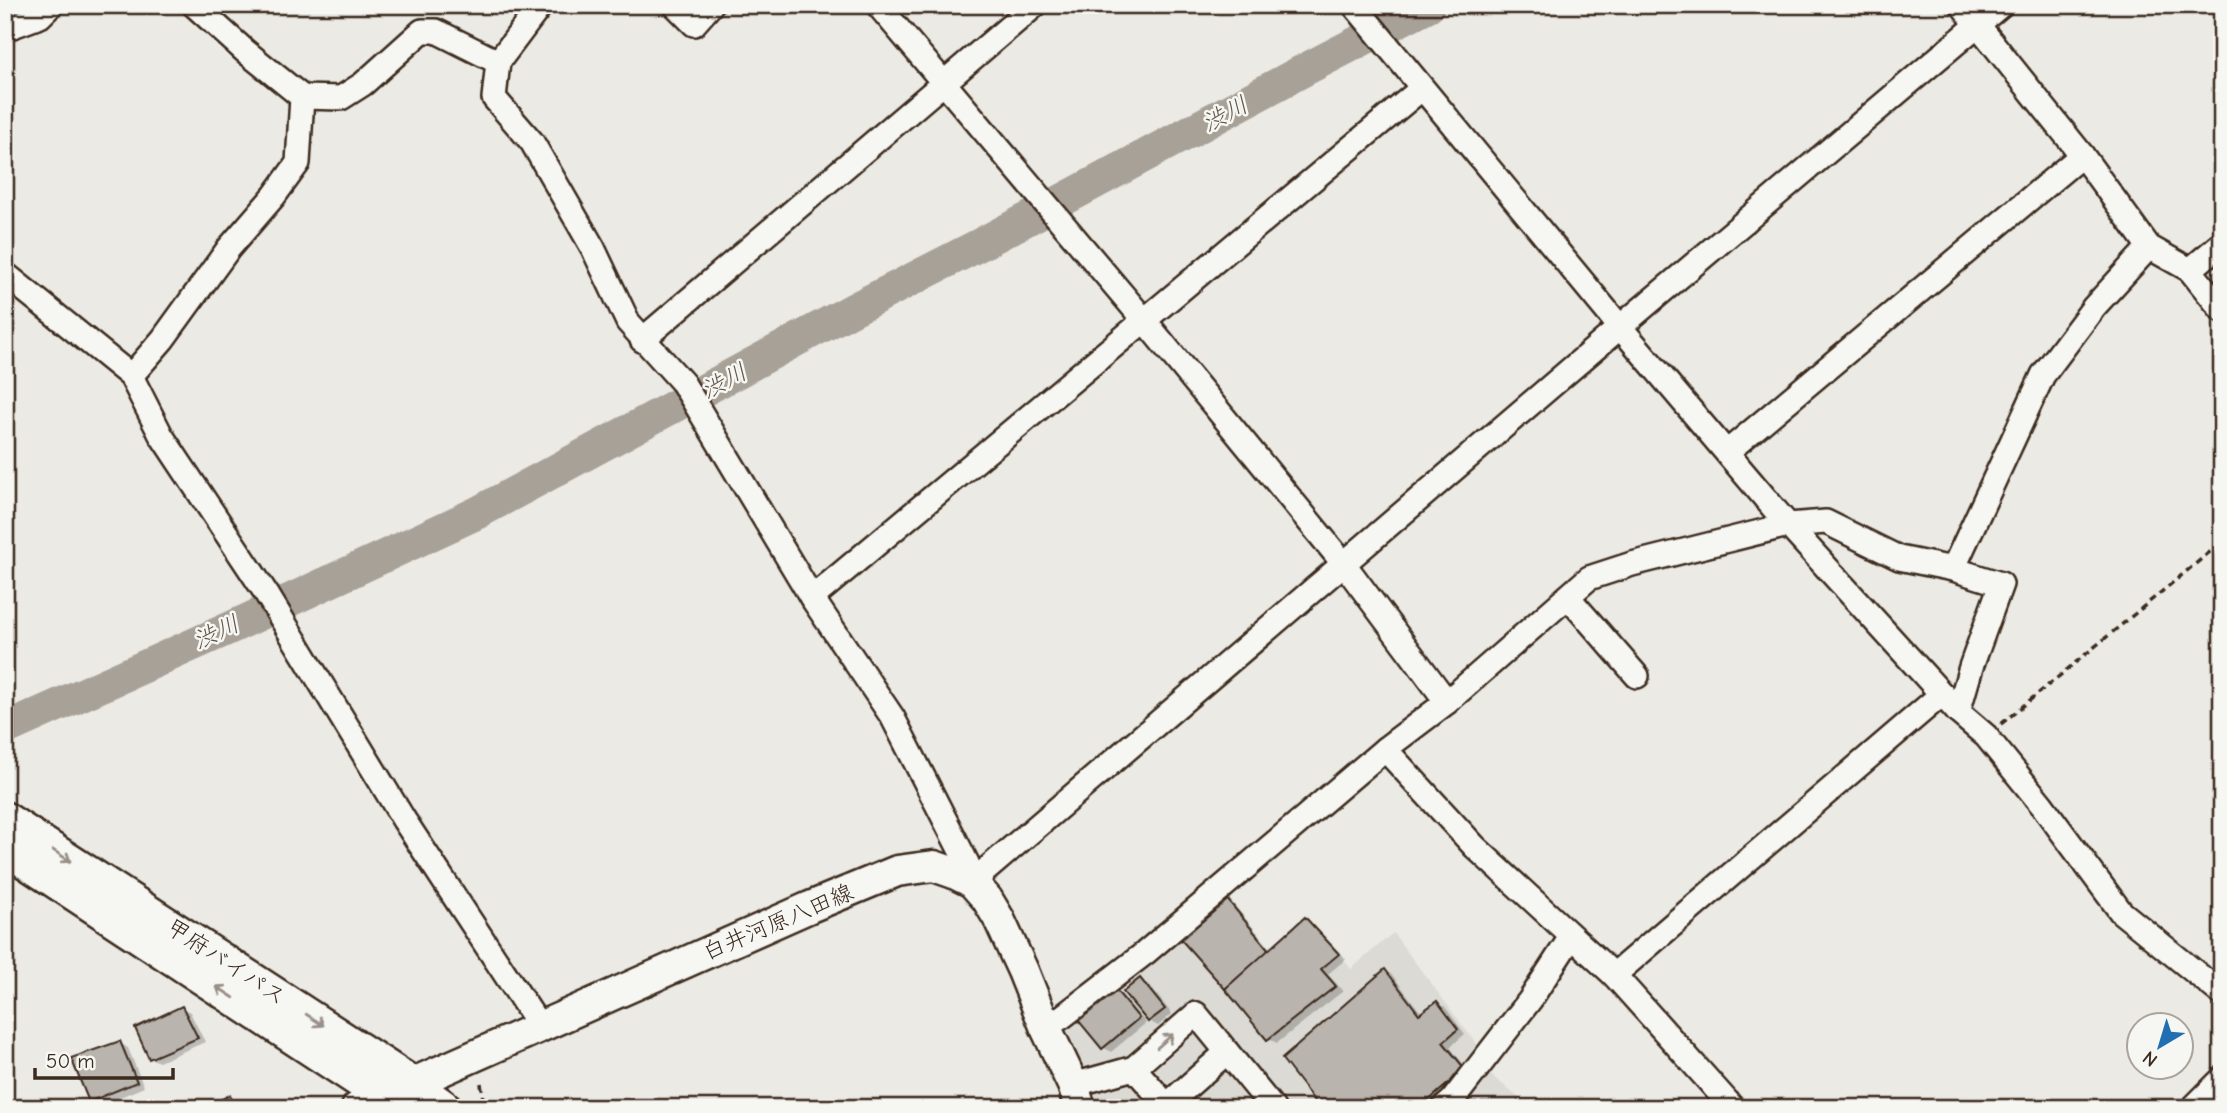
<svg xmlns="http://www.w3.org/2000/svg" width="2227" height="1113" viewBox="0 0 2227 1113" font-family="'Comic Neue','Klee One',sans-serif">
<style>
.built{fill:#dcdad4}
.shadow{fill:#0003}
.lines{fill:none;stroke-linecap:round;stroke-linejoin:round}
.river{stroke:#a8a198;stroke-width:33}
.building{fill:#bab4ae;stroke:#3b2a1e;stroke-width:2}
.minor-casing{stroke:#3b2a1e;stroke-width:28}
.major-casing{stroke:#3b2a1e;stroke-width:35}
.highway-casing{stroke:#3b2a1e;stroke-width:38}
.path{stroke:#3b2a1e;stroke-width:3.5;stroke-dasharray:7 5;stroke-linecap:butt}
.minor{stroke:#f6f6f2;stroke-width:23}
.major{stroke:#f6f6f2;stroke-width:30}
.highway{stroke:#f6f6f2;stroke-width:33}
.oneway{stroke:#989088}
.labels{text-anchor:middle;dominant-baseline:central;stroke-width:5;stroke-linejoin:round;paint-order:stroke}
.street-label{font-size:23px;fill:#3b2a1e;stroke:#f6f6f2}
.water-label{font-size:24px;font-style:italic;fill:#615449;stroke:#f6f6f2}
</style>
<rect width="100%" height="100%" fill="#ebeae5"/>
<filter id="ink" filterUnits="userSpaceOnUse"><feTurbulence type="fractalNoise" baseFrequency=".0143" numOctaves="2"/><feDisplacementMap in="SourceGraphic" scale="14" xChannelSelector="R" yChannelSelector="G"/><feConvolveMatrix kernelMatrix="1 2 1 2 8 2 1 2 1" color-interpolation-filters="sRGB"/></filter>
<g filter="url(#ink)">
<path class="built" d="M 1222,893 L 1269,950 L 1339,954 L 1351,969 L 1393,933 L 1482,1051 L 1486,1071 L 1531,1108 L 1093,1108 L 1061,1027 Z"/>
<g class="shadow">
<path d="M 1222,895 L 1230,900 L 1272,950 L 1305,919 L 1313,924 L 1346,959 L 1328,974 L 1343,991 L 1277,1043 L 1269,1039 Z"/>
<path d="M 1385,972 L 1393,976 L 1422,1014 L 1437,1003 L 1445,1007 L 1465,1034 L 1450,1047 L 1472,1075 L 1433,1108 L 1322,1108 Z"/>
<path d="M 1141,981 L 1149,985 L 1172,1014 L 1158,1026 L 1149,1021 L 1125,992 Z"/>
<path d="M 1115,991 L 1123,996 L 1146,1023 L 1111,1052 L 1103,1047 Z"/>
<path d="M 182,1008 L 190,1012 L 205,1042 L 159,1062 L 150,1058 Z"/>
<path d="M 120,1043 L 128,1048 L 144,1087 L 99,1106 L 91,1101 Z"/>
<path d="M 230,1097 L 238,1102 L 241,1108 L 208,1108 Z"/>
</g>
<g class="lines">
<path class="river" d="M 5,729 L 230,628 L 477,513 L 852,310 L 979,245 L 1306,69 L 1429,5"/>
</g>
<g class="building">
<path d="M 1222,893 L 1269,950 L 1225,989 L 1175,933 Z"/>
<path d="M 1305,917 L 1339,954 L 1321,969 L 1336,986 L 1267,1040 L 1225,989 Z"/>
<path d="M 1385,969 L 1419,1014 L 1437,1001 L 1458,1029 L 1443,1042 L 1465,1069 L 1420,1108 L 1320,1108 L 1282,1059 Z"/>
<path d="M 1140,978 L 1165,1009 L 1148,1022 L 1123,992 Z"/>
<path d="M 1115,989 L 1139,1018 L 1102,1049 L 1078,1020 Z"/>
<path d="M 182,1006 L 198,1038 L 149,1059 L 135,1028 Z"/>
<path d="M 120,1041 L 137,1082 L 89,1102 L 71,1058 Z"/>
<path d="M 230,1095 L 235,1108 L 204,1108 Z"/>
</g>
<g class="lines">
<g class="minor-casing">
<g id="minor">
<path d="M 194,5 L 245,51 L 302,97 L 341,98 L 363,84 L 422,31 L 436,31 L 498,62"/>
<path d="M 541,5 L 498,62 L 494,98 L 532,142 L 593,248 L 628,322 L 683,383 L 812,598 L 893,718 L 967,863 L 972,882 L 1620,327 L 2001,5"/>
<path d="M 675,5 L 694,24 L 711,5"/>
<path d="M 878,5 L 1144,320 L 1344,564 L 1447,702"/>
<path d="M 1354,5 L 1620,327 L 1788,525 L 1958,712 L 1986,736 L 2042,805 L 2121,912 L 2222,994"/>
<path d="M 1962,5 L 2082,155 L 2149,247 L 2190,270 L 2222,310"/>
<path d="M 5,29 L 40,16 L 51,5"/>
<path d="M 2190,270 L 2222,243"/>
<path d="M 5,274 L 131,376 L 161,435 L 266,593 L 404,820 L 540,1027"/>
<path d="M 642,340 L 1035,5"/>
<path d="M 131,376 L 163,339 L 229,248 L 274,196 L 298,163 L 302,97"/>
<path d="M 1727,452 L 2082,155"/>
<path d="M 1953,569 L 2043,375 L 2094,307 L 2149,247"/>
<path d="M 1568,597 L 1637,676"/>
<path d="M 812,598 L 1421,89"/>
<path d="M 1385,749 L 1475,847 L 1614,975 L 1733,1108"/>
<path d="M 1614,975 L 1942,694"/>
<path d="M 1045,1026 L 1062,1017 L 1145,953 L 1385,749 L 1447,702 L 1589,578 L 1632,564 L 1788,525 L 1826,522 L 1899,558 L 1953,569 L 2001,584 L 1971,667 L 1958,712"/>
<path d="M 1134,1068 L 1169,1108"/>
<path d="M 1073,1085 L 1134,1068 L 1196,1014 L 1273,1108"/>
<path d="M 1167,1105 L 1227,1052"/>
<path d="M 1444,1108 L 1452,1101 L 1530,1000 L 1571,937"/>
<path d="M 2193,1108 L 2222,1079"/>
</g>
</g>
<g class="major-casing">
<path id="major" d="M 357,1108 L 810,907 L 897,871 L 934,866 L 954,873 L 972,882 L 987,899 L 999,919 L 1023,971 L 1045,1026 L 1073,1085 L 1080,1108"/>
</g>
<g class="highway-casing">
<g id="highway">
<path d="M 5,819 L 411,1083 L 445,1108"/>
<path d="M 5,848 L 401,1108"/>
</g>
</g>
<g class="path">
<path d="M 2001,724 L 2222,542"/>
<path d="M 481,1083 L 483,1100 L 486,1108"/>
</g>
<use href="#minor" class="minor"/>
<use href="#major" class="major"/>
<use href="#highway" class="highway"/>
</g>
<defs><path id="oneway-shaft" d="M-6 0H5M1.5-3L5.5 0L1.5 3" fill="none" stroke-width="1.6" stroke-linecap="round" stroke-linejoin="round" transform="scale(1.75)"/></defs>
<g class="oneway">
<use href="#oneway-shaft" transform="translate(62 856) rotate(33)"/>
<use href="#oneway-shaft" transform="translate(225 992) rotate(-147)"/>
<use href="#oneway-shaft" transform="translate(315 1020) rotate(33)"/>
<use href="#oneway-shaft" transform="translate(1165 1041) rotate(-41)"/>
</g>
</g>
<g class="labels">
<g class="street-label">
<text transform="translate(778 922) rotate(-23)">白井河原八田線</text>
<text transform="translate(226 962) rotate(33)">甲府バイパス</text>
</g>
<g class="water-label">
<text transform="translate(1225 114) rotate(-28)">渋川</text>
<text transform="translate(724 381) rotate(-28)">渋川</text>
<text transform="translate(216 632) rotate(-25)">渋川</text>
</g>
</g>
<rect width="2227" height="1113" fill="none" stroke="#f6f6f2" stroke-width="28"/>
<rect x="14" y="14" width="2199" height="1085" fill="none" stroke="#3b2a1e" stroke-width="2.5" filter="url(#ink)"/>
<g transform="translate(2160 1046) rotate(218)"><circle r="33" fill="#f6f6f2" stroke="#aba49d" stroke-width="2"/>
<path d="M0-5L12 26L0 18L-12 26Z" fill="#1f6fb2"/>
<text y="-10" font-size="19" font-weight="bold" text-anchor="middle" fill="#3b2a1e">N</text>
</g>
<path d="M35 1068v10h138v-10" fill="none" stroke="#3b2a1e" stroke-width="3.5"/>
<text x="46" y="1068" font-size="21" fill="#3b2a1e" stroke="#f6f6f2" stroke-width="5" paint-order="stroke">50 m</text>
</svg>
